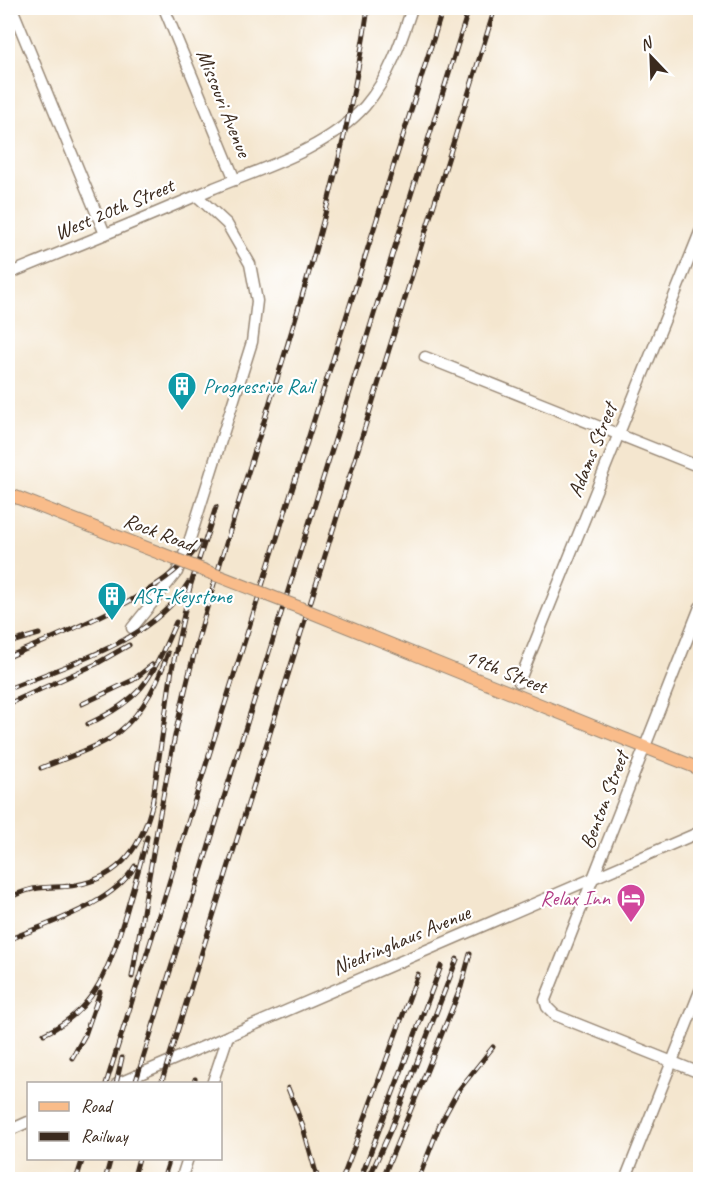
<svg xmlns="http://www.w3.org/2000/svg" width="708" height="1187" viewBox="0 0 708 1187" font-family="Caveat,sans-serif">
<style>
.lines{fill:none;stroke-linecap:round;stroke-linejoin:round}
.minor-casing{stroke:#988876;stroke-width:13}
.major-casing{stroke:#988876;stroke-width:14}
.minor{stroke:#fff;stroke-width:10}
.major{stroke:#f9bc8a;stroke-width:12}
.rail-casing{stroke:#3b2a1e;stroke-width:5}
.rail{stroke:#fff;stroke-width:3;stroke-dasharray:9;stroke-linecap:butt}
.major-bridge-casing{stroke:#988876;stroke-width:14;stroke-linecap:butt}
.major-bridge{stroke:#f9bc8a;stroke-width:12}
.labels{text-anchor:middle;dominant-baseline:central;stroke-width:4.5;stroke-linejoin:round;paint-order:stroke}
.street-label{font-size:21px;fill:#3b2a1e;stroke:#fff}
.culture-label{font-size:21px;fill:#0d838f;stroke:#fff;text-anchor:start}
.hotel-label{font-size:21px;fill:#b23c85;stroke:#fff;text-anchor:end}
</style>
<rect width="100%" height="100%" fill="#fff"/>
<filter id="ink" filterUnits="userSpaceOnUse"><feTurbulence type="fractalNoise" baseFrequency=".0167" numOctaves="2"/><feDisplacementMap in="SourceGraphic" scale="12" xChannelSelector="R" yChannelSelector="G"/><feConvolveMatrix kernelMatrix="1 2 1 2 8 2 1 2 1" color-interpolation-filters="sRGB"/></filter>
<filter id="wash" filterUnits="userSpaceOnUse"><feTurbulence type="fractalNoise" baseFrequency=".008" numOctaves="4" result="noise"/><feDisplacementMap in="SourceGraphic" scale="24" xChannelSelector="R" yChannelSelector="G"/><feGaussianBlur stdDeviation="1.35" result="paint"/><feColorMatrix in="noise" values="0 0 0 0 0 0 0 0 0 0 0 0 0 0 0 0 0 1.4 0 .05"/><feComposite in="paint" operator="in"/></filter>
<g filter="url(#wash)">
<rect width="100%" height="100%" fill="#f4e6cf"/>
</g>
<g filter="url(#ink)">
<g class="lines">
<g class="minor-casing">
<g id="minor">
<path d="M 12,8 L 105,234"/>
<path d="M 164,8 L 235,180"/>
<path d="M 8,274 C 77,246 146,218 214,188 C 266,167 327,149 365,106 C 389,78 401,42 412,8"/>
<path d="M 425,357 L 700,467"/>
<path d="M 700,607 L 545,1000 L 547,1007 L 555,1015 L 700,1073"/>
<path d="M 132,628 L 177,572 L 190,539 L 252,342 L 257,301 L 250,264 L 227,224 L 197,196"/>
<path d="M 519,682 L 700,232"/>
<path d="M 117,1084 L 700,832"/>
<path d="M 212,1084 L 228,1036"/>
<path d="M 8,1131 L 28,1122"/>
<path d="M 181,1180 L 188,1158"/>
<path d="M 625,1180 L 700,991"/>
</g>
</g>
<g class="major-casing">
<path id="major" d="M 627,740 L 700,769"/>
</g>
<use href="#minor" class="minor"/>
<use href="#major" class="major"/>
<g class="rail-casing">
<g id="rail">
<path d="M 188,593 L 216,507"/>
<path d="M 8,643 L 39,634"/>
<path d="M 8,657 C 62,633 169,594 200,543"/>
<path d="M 8,689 C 68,664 152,642 188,583"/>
<path d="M 8,704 L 96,664 L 129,645"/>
<path d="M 82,704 L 133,680 L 152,665"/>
<path d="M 88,724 C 146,697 151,677 176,622"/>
<path d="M 41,768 C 63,759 88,751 109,739 C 139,720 157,686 168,653"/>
<path d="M 152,805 L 172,669 L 190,587"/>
<path d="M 8,898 C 17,894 28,889 39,888 C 51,886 64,888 76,885 C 122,877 143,844 153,801"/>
<path d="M 8,940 C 48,923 112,905 135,866"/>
<path d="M 132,977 C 153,856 170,735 204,618 C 262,415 338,217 368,8"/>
<path d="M 44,1034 C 97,1010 110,965 126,913 C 133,888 141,863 147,837"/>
<path d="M 72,1058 L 85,1035 L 100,992"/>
<path d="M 106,1084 L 443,8"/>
<path d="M 116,1084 L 122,1058"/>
<path d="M 135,1084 L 469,8"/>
<path d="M 161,1084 L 495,8"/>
<path d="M 194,1084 L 195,1079"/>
<path d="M 288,1088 L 303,1127 L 318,1180"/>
<path d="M 76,1180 L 83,1158"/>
<path d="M 105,1180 L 111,1158"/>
<path d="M 133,1180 L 139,1158"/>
<path d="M 163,1180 L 170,1158"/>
<path d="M 342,1180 L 418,974"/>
<path d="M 360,1180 L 441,966"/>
<path d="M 368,1180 L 391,1129 L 457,959"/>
<path d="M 382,1180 L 461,987 L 470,954"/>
<path d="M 418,1180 L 440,1124 L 458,1091 L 493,1047"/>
</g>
</g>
<use href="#rail" class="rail"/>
<g class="major-bridge-casing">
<path id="major-bridge" d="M 8,494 L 298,607 L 627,740"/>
</g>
<use href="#major-bridge" class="major-bridge"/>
</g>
</g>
<defs>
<g id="building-pin" transform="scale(1.5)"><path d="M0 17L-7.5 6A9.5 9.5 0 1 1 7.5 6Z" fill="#0f9aa8" stroke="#fff"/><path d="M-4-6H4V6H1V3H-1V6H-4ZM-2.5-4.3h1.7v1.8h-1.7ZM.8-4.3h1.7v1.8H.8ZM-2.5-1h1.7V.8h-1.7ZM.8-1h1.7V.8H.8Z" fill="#fff"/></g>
<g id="hotel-pin" transform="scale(1.5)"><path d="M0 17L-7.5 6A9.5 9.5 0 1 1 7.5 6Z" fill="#d1479c" stroke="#fff"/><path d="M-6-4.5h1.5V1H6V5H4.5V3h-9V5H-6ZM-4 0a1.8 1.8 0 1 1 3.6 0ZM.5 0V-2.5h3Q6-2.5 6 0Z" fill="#fff"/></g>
</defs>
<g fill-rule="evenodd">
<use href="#building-pin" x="182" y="386"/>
<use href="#building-pin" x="112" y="596"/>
<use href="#hotel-pin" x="631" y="898"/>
</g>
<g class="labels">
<g class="street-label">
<text transform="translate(224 103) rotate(68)">Missouri Avenue</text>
<text transform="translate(114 209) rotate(-23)">West 20th Street</text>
<text transform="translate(592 450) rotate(-68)">Adams Street</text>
<text transform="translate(159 532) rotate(21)">Rock Road</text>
<text transform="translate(506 671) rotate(22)">19th Street</text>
<text transform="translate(604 800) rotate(-69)">Benton Street</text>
<text transform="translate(401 940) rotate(-23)">Niedringhaus Avenue</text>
</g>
<g class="culture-label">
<text x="203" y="386">Progressive Rail</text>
<text x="133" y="596">ASF-Keystone</text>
</g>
<g class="hotel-label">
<text x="610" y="898">Relax Inn</text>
</g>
</g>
<rect width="708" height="1187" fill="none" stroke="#fff" stroke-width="30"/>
<rect x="27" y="1082" width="195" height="78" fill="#ffffff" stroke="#b1aaa5" stroke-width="1.5"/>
<rect x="39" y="1102" width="30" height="9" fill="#f9bc8a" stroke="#b1aaa5" stroke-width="1.5"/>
<text x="81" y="1112" font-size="18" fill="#3b2a1e">Road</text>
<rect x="39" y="1132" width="30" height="9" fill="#3b2a1e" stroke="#b1aaa5" stroke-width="1.5"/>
<text x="81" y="1142" font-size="18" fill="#3b2a1e">Railway</text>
<g transform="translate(651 57) rotate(337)" stroke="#ffffff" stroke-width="4.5" paint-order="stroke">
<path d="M0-4.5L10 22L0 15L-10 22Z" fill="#3b2a1e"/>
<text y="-9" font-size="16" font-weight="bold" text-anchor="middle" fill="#3b2a1e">N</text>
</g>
</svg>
